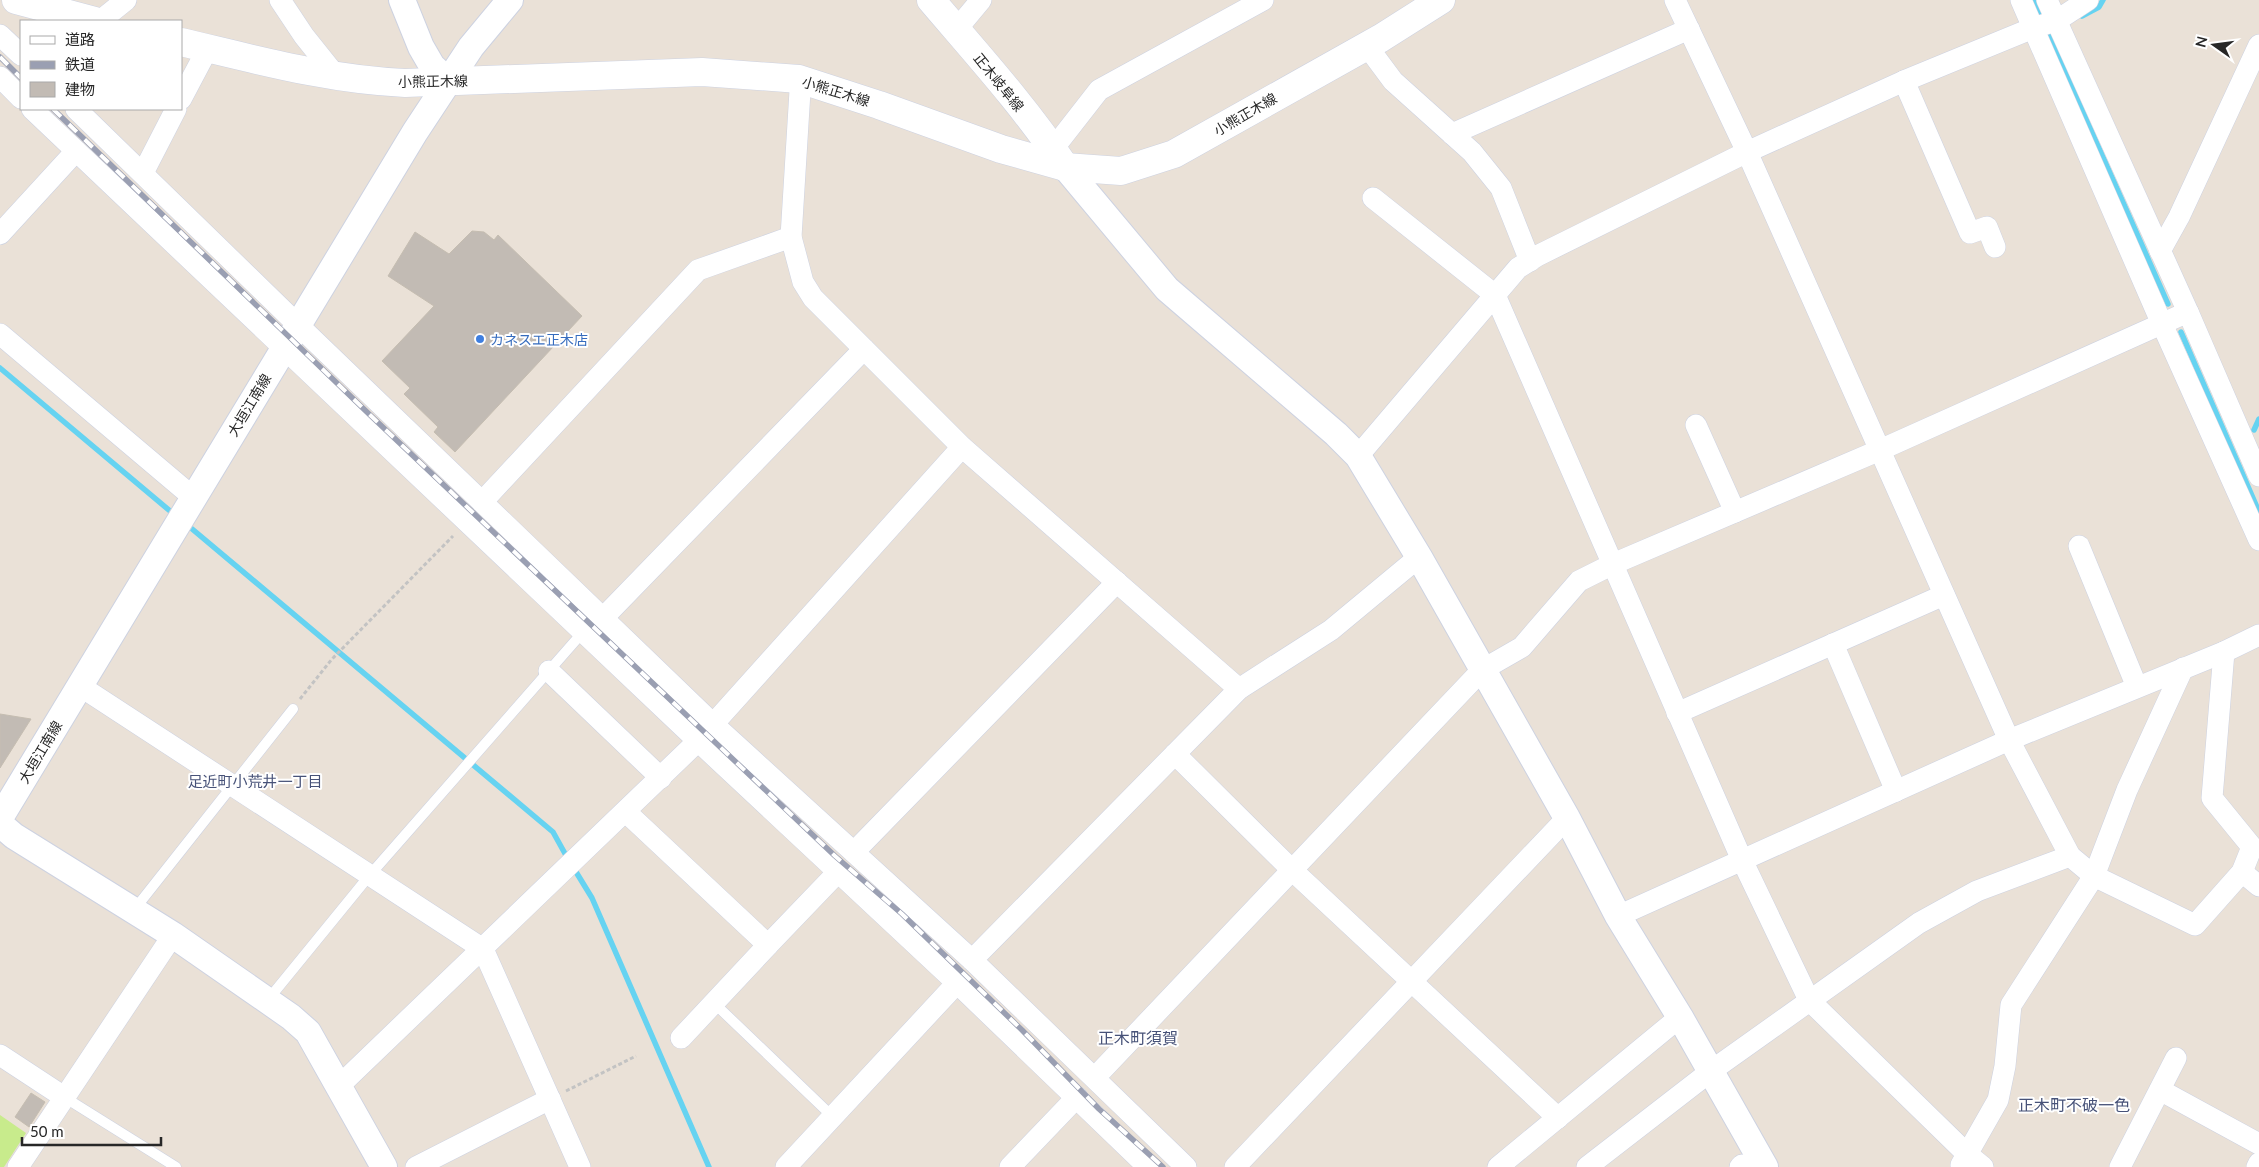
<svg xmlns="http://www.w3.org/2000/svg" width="2259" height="1167" viewBox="0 0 2259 1167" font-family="Lato,'Noto Sans JP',sans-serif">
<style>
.pitch{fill:#c8eb8c}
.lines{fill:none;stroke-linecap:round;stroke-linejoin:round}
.stream{stroke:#66d3f1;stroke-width:5.5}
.building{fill:#c2bbb4;stroke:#c5bdb1}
.service-casing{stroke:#cdd2e1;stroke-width:11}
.minor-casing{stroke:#cdd2e1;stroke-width:22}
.tertiary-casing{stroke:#cdd2e1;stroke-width:28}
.secondary-casing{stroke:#cdd2e1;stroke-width:29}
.path{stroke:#c3c3c3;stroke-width:3;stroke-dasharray:4 2.5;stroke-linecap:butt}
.service{stroke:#fff;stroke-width:10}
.minor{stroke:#fff;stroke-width:21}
.tertiary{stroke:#fff;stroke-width:26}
.secondary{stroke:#fff;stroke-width:28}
.rail-casing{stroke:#9a9fb2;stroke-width:5.5}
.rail{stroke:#fff;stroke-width:4;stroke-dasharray:11;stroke-linecap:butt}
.shop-dot{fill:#3f7fe0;stroke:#fff;stroke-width:2}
.labels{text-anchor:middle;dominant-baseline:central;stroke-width:4;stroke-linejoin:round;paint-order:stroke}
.street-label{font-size:14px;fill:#272727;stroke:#fff}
.shop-label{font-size:14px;fill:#366cbe;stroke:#fff;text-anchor:start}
.neighbourhood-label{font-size:15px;fill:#475278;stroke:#fff}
.quarter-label{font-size:16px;fill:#475278;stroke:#fff}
</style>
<rect width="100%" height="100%" fill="#eae1d7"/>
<path class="pitch" d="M 0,1115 L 26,1133 L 4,1167 L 0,1167 Z"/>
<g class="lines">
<g class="stream">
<path d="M 2034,0 L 2041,17"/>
<path d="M 2082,16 L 2099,7 L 2103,0"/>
<path d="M 2047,31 L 2168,304"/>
<path d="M 2181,332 L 2259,512"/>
<path d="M 0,368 L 176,516"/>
<path d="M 2254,430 L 2259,419"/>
<path d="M 185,523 L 553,832 L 568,859"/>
<path d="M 573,867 L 592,898 L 709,1167"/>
</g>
</g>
<g class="building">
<path d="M 472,231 L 484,232 L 494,240 L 498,235 L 582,316 L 455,452 L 434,432 L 438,427 L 404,394 L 410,388 L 382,361 L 434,306 L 388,276 L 415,232 L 449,254 Z"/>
<path d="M 0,714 L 31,719 L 0,768 Z"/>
<path d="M 31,1093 L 45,1102 L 29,1127 L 15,1117 Z"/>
</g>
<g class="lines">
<g class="service-casing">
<g id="service">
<path d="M 134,910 L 293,709"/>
<path d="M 267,1001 L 369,876 L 583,632"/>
<path d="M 714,1003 L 833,1117"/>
<path d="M 64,1097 L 176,1167"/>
</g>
</g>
<g class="minor-casing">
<g id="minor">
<path d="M 280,0 L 304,36 L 336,76"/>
<path d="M 1675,0 L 1747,152 L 2009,740 L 2070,856 L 2094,876 L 2195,925 L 2242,872 L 2252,847 L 2212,798 L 2224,652"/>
<path d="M 2021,0 L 2162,324 L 2259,540"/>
<path d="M 2047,0 L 2188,312"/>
<path d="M 100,21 L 126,0"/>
<path d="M 956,30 L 981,0"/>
<path d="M 0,35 L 21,55"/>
<path d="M 1367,46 L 1393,81 L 1472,152 L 1501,188 L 1530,261"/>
<path d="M 0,77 L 21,98"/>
<path d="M 799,79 L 800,91 L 791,237 L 803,282 L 813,298 L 962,447 L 1239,689"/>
<path d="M 1904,81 L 1970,233 L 1987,227 L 1995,247"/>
<path d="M 181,99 L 208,48"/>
<path d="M 32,109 L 698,741 L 957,983 L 786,1167"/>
<path d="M 76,109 L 298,325 L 713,724 L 972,960"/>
<path d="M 1452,134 L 1689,29"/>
<path d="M 1053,149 L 1099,90 L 1263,0"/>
<path d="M 143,173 L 176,109"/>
<path d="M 1373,198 L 1495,295 L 1742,860 L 1809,1000 L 1967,1154 L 1983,1167"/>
<path d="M 0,234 L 76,151"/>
<path d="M 2160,251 L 2179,217 L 2259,45"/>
<path d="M 0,334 L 194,498"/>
<path d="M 1696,425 L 1735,512"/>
<path d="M 1358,456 L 1518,268 L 1537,256 L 1747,152 L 1904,81 L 2033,28 L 2056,21 L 2088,0"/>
<path d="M 482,502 L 698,270 L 791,237"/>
<path d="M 2079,546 L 2137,687"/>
<path d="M 603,618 L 864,349"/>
<path d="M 1833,644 L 1896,791"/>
<path d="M 549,671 L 661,778"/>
<path d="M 80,686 L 483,949 L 580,1167"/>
<path d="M 1677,713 L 1944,595"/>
<path d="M 1175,754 L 1292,870 L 1558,1118"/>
<path d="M 626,812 L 768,945 L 838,872"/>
<path d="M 854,852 L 1117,582"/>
<path d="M 2242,872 L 2259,886"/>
<path d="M 1618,916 L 2009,740 L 2224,652 L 2259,635"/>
<path d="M 957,983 L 1148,1167"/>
<path d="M 681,1038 L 768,945"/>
<path d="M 0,1055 L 64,1097"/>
<path d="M 1102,1070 L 1482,670 L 1522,647 L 1579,581 L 1613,564 L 1880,450 L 2188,312 L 2259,476"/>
<path d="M 338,1087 L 698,741 L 962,447"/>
<path d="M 2160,1090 L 2259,1144"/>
<path d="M 1961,1165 L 1998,1100 L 2005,1066 L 2011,1005 L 2094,876 L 2127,790 L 2183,668"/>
<path d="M 18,1167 L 173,935"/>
<path d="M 416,1167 L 550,1099"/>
<path d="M 1010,1167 L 1077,1097"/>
<path d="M 1186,1167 L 972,960 L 1239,689 L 1331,630 L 1419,557"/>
<path d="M 1235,1167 L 1567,818"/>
<path d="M 1498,1167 L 1680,1017"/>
<path d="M 1587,1167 L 1711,1071 L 1919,923 L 1977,891 L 2070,856"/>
<path d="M 1740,1167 L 1742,1165 L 1743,1167"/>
<path d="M 2120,1167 L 2176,1058"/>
<path d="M 2257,1167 L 2259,1163"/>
</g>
</g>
<g class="tertiary-casing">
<g id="tertiary">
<path d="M 402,0 L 421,47 L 432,66 L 449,82"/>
<path d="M 1065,167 L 1167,289 L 1336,434 L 1358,456 L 1419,557 L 1567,818 L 1618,916 L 1680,1017 L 1765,1167"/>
<path d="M 0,818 L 415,132 L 471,47 L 510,0"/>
<path d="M 0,824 L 14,836 L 173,935 L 291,1017 L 308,1032 L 384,1167"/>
</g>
</g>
<g class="secondary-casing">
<g id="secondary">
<path d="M 16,0 L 95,21"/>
<path d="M 931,0 C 977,54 1026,108 1065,167"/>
<path d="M 181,42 C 254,59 329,80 405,83 L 702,72 L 799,79 L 879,105 L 1001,149 L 1065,167 L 1121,171 L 1174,154 L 1381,38 L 1441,0"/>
</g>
</g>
<g class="path">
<path d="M 300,699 L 332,659 L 453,536"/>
<path d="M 566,1091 L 636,1056"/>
</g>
<use href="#service" class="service"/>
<use href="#minor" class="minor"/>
<use href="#tertiary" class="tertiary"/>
<use href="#secondary" class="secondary"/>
<g class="rail-casing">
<g id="rail">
<path d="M 0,57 L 21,78"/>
<path d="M 53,109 L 369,414 L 835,856 L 902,914 L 1022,1030 L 1099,1109 L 1163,1167"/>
</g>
</g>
<use href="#rail" class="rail"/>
</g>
<circle class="shop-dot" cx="480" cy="339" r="5"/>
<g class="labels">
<g class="street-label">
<text transform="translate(433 81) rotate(-1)">小熊正木線</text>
<text transform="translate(999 82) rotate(51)">正木岐阜線</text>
<text transform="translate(836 91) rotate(17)">小熊正木線</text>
<text transform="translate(1245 114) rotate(-30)">小熊正木線</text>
<text transform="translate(249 405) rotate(-59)">大垣江南線</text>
<text transform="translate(40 752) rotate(-59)">大垣江南線</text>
</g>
<g class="shop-label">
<text x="490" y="339">カネスエ正木店</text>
</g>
<g class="neighbourhood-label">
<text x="255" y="781">足近町小荒井一丁目</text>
</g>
<g class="quarter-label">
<text x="1138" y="1037">正木町須賀</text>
<text x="2074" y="1104">正木町不破一色</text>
</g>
</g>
<rect x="20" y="20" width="162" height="90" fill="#ffffff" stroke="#a9a9a9"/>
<rect x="30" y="36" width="25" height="8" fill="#ffffff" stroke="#a9a9a9"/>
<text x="65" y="45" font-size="15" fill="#272727">道路</text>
<rect x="30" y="61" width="25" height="8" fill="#9a9fb2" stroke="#a9a9a9"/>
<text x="65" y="70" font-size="15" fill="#272727">鉄道</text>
<rect x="30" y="82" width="25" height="15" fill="#c2bbb4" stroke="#a9a9a9"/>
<text x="65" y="95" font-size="15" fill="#272727">建物</text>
<g transform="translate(2214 45) rotate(284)" stroke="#ffffff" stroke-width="4" paint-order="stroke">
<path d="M0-4L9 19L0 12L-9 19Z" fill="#272727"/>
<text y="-8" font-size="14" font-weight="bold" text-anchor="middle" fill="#272727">N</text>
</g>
<path d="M22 1137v8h139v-8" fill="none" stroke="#272727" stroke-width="2.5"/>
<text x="30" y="1137" font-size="15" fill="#272727" stroke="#ffffff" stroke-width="4" paint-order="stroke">50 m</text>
</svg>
